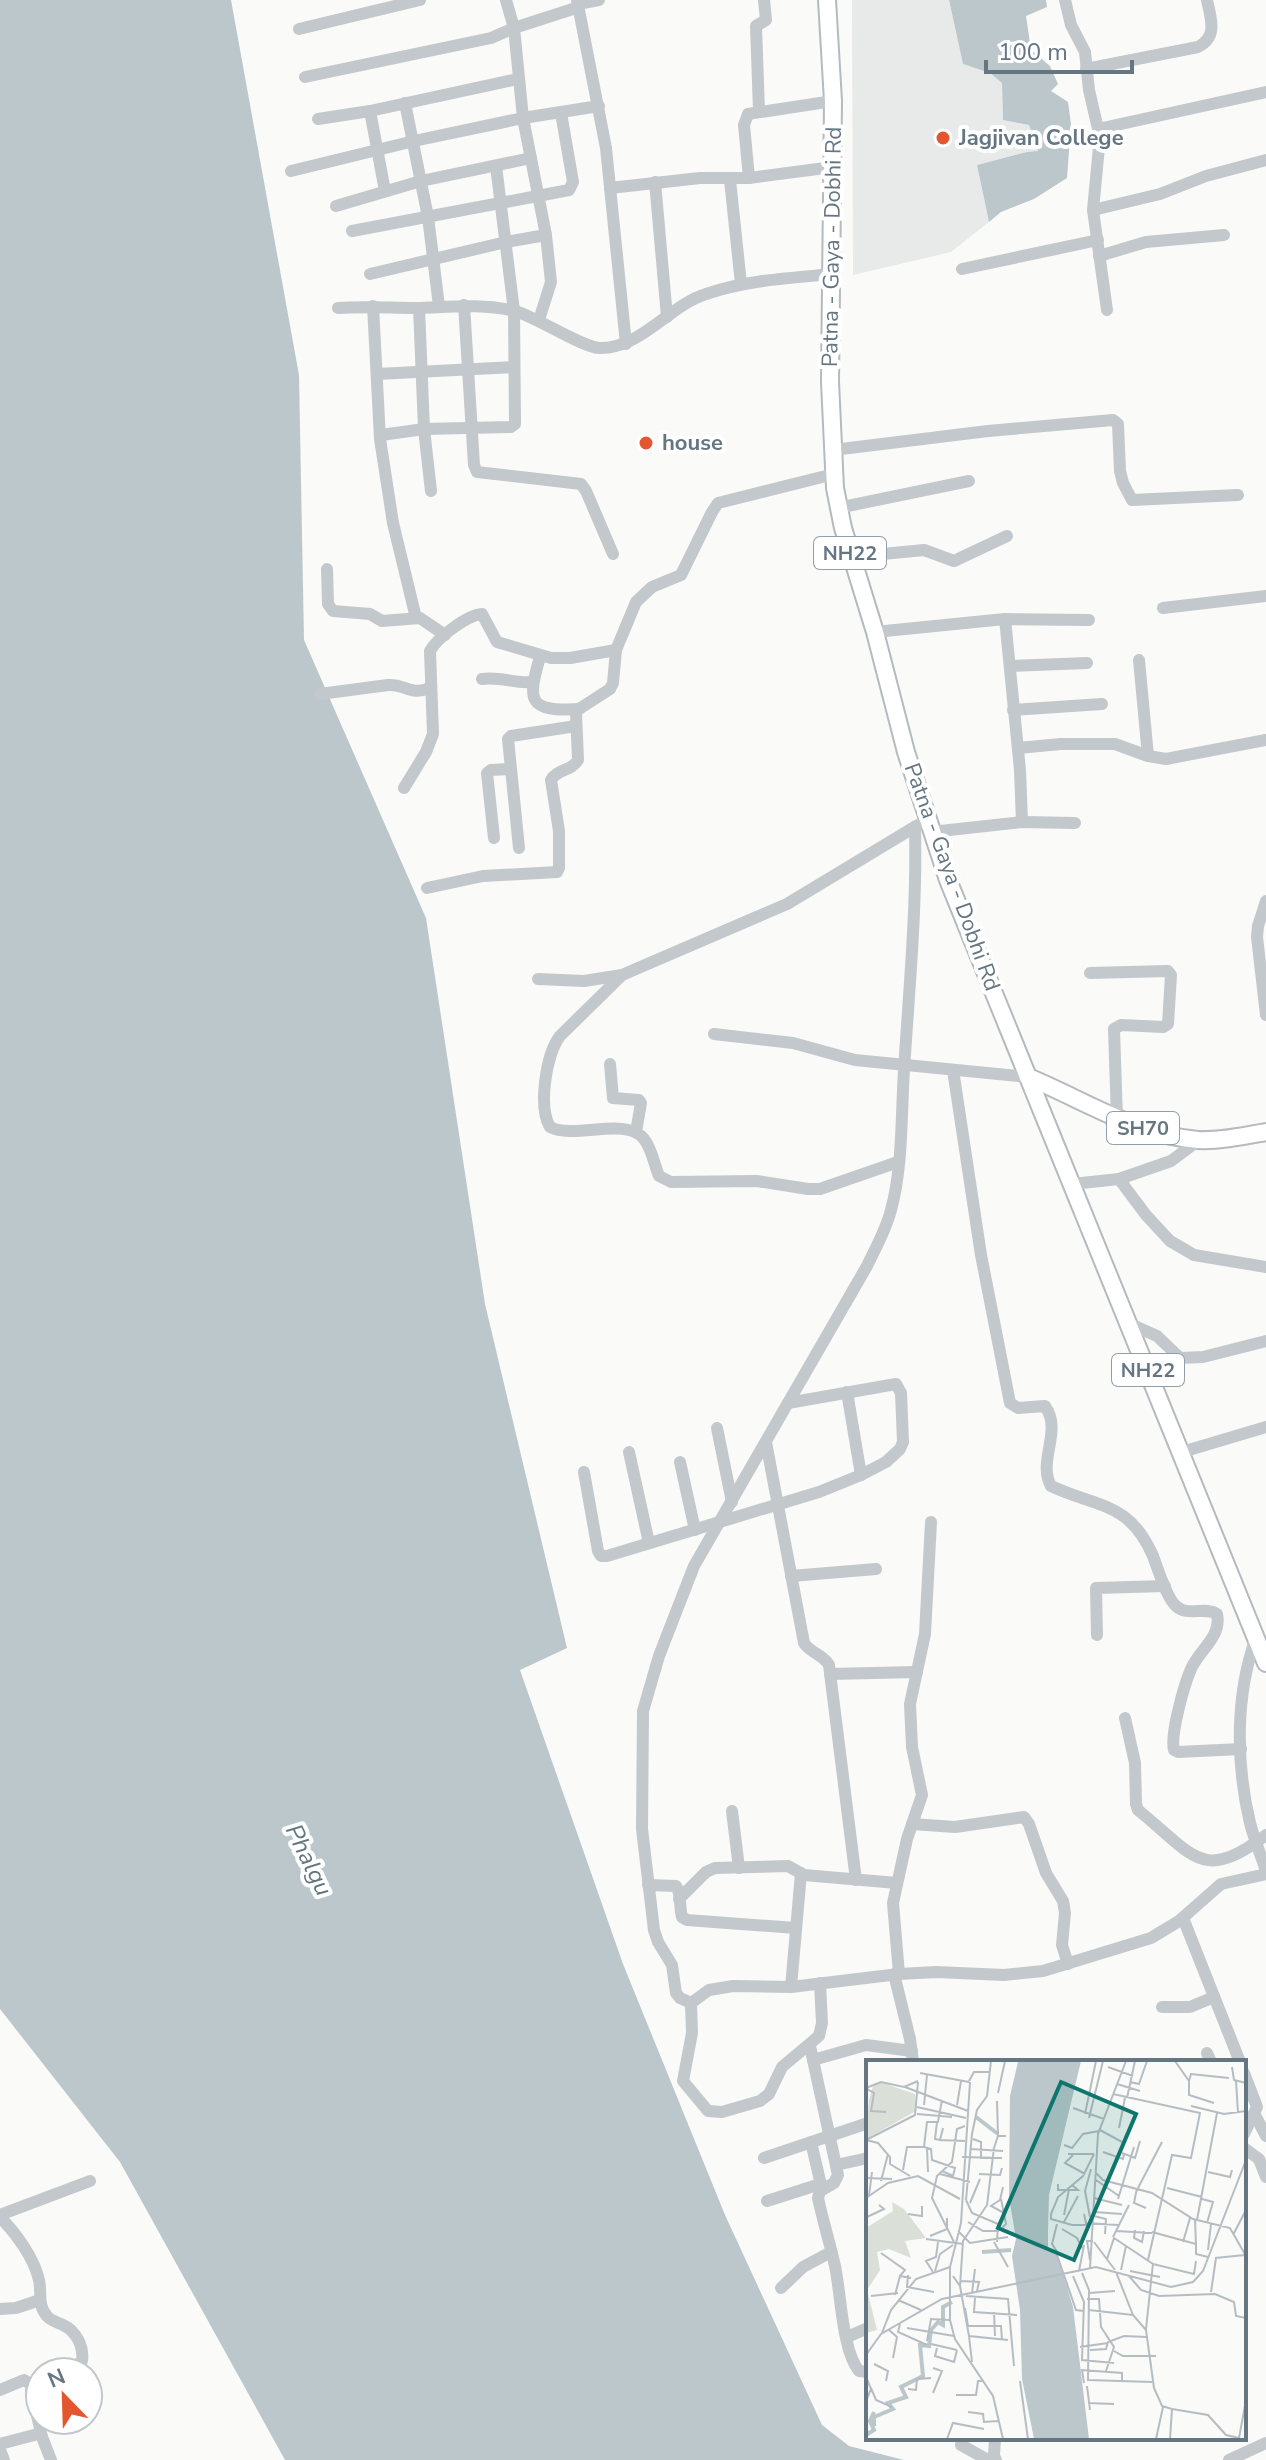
<svg xmlns="http://www.w3.org/2000/svg" width="1266" height="2460" viewBox="0 0 1266 2460" font-family="'Nunito Sans',sans-serif">
<style>
.built{fill:#e8e9e9}
.water{fill:#bbc7cb}
.lines{fill:none;stroke-linecap:round;stroke-linejoin:round}
.major-casing{stroke:#b5babe;stroke-width:20}
.minor{stroke:#c3c8cc;stroke-width:12}
.major{stroke:#fff;stroke-width:16}
.poi-dot{fill:#e4572e;stroke:#fff;stroke-width:3}
.labels{text-anchor:middle;dominant-baseline:central;stroke-width:8;stroke-linejoin:round;paint-order:stroke}
.shield{fill:#fff;stroke:#939fa8;stroke-width:2}
.shield-label{font-size:20px;font-weight:bold;fill:#657683}
.poi-label{font-size:22px;font-weight:bold;fill:#657683;stroke:#fff;text-anchor:start}
.street-label{font-size:22px;fill:#657683;stroke:#fff}
.water-label{font-size:24px;font-style:italic;fill:#60757c;stroke:#fff}
.inset-river{fill:none;stroke:#bbc7cb;stroke-width:4}
.inset-road{fill:none;stroke:#b5bdc2;stroke-width:2}
.view{fill:#0f766e;fill-opacity:0.15;stroke:#0f766e;stroke-width:4}
.inset-edge{fill:none;stroke:#657683;stroke-width:4}
</style>
<rect width="100%" height="100%" fill="#fafaf8"/>
<path class="built" d="M 852,0 L 949,0 L 963,64 L 990,73 L 1002,83 L 1003,120 L 1029,125 L 1038,152 L 1027,152 L 977,165 L 989,222 L 951,252 L 853,275 Z"/>
<g class="water">
<path d="M 0,0 L 231,0 L 299,375 L 304,640 L 426,918 L 485,1304 L 567,1648 L 520,1670 L 623,1964 L 725,2215 L 822,2425 L 849,2446 L 904,2460 L 285,2460 L 120,2162 L 0,2009 Z"/>
<path d="M 949,0 L 1046,0 L 1047,7 L 1026,16 L 1031,50 L 1050,66 L 1058,84 L 1051,91 L 1068,102 L 1071,124 L 1067,178 L 1034,199 L 1001,212 L 989,222 L 977,165 L 1027,152 L 1038,151 L 1029,125 L 1003,120 L 1002,83 L 990,73 L 963,64 Z"/>
</g>
<g class="lines">
<g class="major-casing">
<g id="major">
<path d="M 827,0 L 833,101 L 830,382 L 835,488 L 843,528 L 875,632 L 906,752 L 948,880 L 1266,1663"/>
<path d="M 1028,1077 C 1084,1100 1136,1135 1198,1140 C 1220,1141 1244,1136 1266,1132"/>
</g>
</g>
<g class="minor">
<path d="M 506,0 L 514,28 L 523,118 L 546,235 L 551,282 L 539,320"/>
<path d="M 577,0 L 606,148 L 626,344"/>
<path d="M 1065,0 L 1071,25 L 1085,52 L 1089,90 L 1098,129 L 1099,147 L 1093,210 L 1107,310"/>
<path d="M 578,4 L 599,0"/>
<path d="M 299,29 L 420,0"/>
<path d="M 1086,69 L 1198,47 C 1218,37 1211,19 1207,0"/>
<path d="M 305,77 L 491,38 L 514,28 L 579,7"/>
<path d="M 405,103 L 428,217 L 439,306"/>
<path d="M 370,111 L 385,191"/>
<path d="M 759,111 L 756,26 L 766,20 L 764,0"/>
<path d="M 318,119 L 370,111 L 518,79"/>
<path d="M 1098,129 L 1266,92"/>
<path d="M 291,171 L 414,141 L 523,118 L 599,106"/>
<path d="M 749,178 L 744,125 L 748,114 L 833,101"/>
<path d="M 730,180 L 741,284"/>
<path d="M 655,182 L 667,317"/>
<path d="M 610,188 L 700,178 L 749,178 L 833,167"/>
<path d="M 336,206 L 421,181 L 531,158"/>
<path d="M 1093,210 L 1160,194 L 1206,176 L 1266,160"/>
<path d="M 352,231 L 569,190 L 573,182 L 561,113"/>
<path d="M 1099,256 L 1146,242 L 1224,235"/>
<path d="M 962,269 L 1098,240"/>
<path d="M 370,274 L 506,242 L 546,235"/>
<path d="M 464,305 L 474,465 L 477,472 L 581,484 L 586,491 L 613,554"/>
<path d="M 373,306 L 380,439 L 393,523 L 416,618"/>
<path d="M 338,308 C 365,306 391,308 417,308 C 450,307 482,303 515,311 C 538,318 582,347 599,348 C 641,349 668,306 706,294 C 747,280 790,278 833,274"/>
<path d="M 419,308 L 424,429 L 431,491"/>
<path d="M 377,374 L 513,367"/>
<path d="M 381,435 L 424,429 L 511,427 L 515,424 L 514,311 L 496,166"/>
<path d="M 833,450 L 988,431 L 1113,420 L 1118,424 L 1120,471 L 1123,483 L 1132,500 L 1238,495"/>
<path d="M 838,508 L 969,481"/>
<path d="M 852,557 L 924,550 L 954,561 L 1007,536"/>
<path d="M 327,569 L 328,604 L 333,611 L 370,614 L 382,621 L 420,618 L 445,635"/>
<path d="M 1163,608 L 1266,596"/>
<path d="M 1005,619 L 1020,770 L 1022,822"/>
<path d="M 875,632 L 1005,619 L 1089,620"/>
<path d="M 540,657 C 527,701 528,712 579,709"/>
<path d="M 1139,660 L 1148,756"/>
<path d="M 1010,666 L 1087,663"/>
<path d="M 482,679 C 500,676 515,684 532,682"/>
<path d="M 320,694 L 388,685 C 406,684 410,696 430,688"/>
<path d="M 1013,710 L 1102,704"/>
<path d="M 1018,748 L 1061,744 L 1115,744 L 1148,756 L 1166,759 L 1266,740"/>
<path d="M 404,788 L 426,752 L 433,734 L 430,651 C 437,638 467,615 482,614 L 497,642 L 551,658 L 570,658 L 616,650"/>
<path d="M 915,827 C 917,908 909,990 904,1070 C 901,1116 903,1166 891,1210 C 886,1230 876,1247 867,1266 L 694,1566 L 659,1656 L 643,1711 L 642,1829 L 654,1930 L 658,1942 L 672,1965 L 676,1993 L 680,1998 L 691,2003 L 709,1990 L 733,1986 L 791,1987 L 899,1974 L 936,1972 L 1004,1975 L 1043,1971 L 1151,1938 L 1179,1921 L 1221,1884 L 1266,1874"/>
<path d="M 931,832 L 1022,822 L 1075,823"/>
<path d="M 494,838 L 487,773 L 491,770 L 510,769"/>
<path d="M 519,848 L 508,739 L 511,736 L 576,726"/>
<path d="M 427,888 L 483,876 L 557,872 L 559,868 L 559,831 L 551,780 C 557,769 572,771 578,760 L 576,713 L 579,709 L 610,689 L 613,683 L 616,650 L 636,602 L 652,587 L 681,575 L 712,512 L 718,503 L 834,474"/>
<path d="M 1266,901 L 1258,926 L 1257,937 L 1266,1015"/>
<path d="M 1090,973 L 1168,971 L 1171,975 L 1168,1024 L 1163,1027 L 1121,1025 L 1114,1029 L 1117,1119"/>
<path d="M 622,975 L 560,1036 C 546,1054 538,1107 550,1127 C 575,1140 626,1116 644,1139 C 652,1149 654,1164 659,1176 L 671,1182 L 757,1181 L 808,1189 L 820,1189 L 898,1162"/>
<path d="M 538,979 L 584,981 L 622,975 L 787,904 L 918,825"/>
<path d="M 714,1034 L 793,1043 L 855,1060 L 1028,1077"/>
<path d="M 610,1064 L 613,1098 L 639,1100 L 641,1103 L 636,1132"/>
<path d="M 953,1070 L 981,1255 L 1010,1403 L 1018,1408 L 1045,1406 C 1063,1431 1037,1461 1051,1486 C 1098,1508 1129,1501 1153,1556 C 1158,1569 1166,1597 1176,1606 C 1187,1617 1205,1606 1217,1614 C 1222,1637 1199,1650 1191,1669 C 1184,1685 1170,1735 1174,1750 L 1178,1752 L 1241,1749"/>
<path d="M 1119,1179 L 1171,1161 L 1199,1140"/>
<path d="M 1072,1184 L 1119,1179 L 1146,1215 L 1170,1241 L 1194,1255 L 1266,1267"/>
<path d="M 1130,1324 L 1157,1336 L 1180,1358 L 1203,1357 L 1266,1341"/>
<path d="M 847,1392 L 861,1475"/>
<path d="M 717,1428 L 732,1502"/>
<path d="M 766,1442 L 804,1643 C 810,1653 823,1654 829,1665 L 856,1880"/>
<path d="M 629,1452 L 649,1543"/>
<path d="M 1182,1452 L 1266,1427"/>
<path d="M 680,1462 L 695,1530"/>
<path d="M 584,1472 L 598,1551 L 601,1556 L 607,1556 L 819,1492 L 861,1475 L 886,1462 L 900,1449 L 903,1442 L 901,1393 L 896,1384 L 788,1403"/>
<path d="M 791,1576 L 876,1569"/>
<path d="M 1097,1635 L 1096,1588 L 1165,1586"/>
<path d="M 1256,1638 C 1235,1695 1236,1764 1250,1823 C 1254,1839 1261,1855 1266,1871"/>
<path d="M 830,1674 L 917,1672"/>
<path d="M 1125,1718 L 1135,1763 L 1136,1804 L 1138,1810 L 1144,1815 C 1195,1857 1204,1882 1266,1835"/>
<path d="M 732,1811 L 739,1868"/>
<path d="M 912,1824 L 955,1827 L 1024,1817 L 1029,1824 L 1046,1873 L 1063,1901 L 1065,1913 L 1062,1945 L 1068,1964"/>
<path d="M 648,1885 L 676,1886 C 682,1895 679,1907 682,1917 L 687,1920 L 796,1928"/>
<path d="M 679,1899 L 706,1872 L 715,1868 L 788,1866 L 804,1875 L 897,1883"/>
<path d="M 1183,1918 L 1240,2062"/>
<path d="M 894,1974 L 910,2039 L 913,2062"/>
<path d="M 899,1974 L 893,1903 L 907,1839 L 922,1795 L 912,1747 L 910,1704 L 925,1634 L 931,1522"/>
<path d="M 791,1987 L 801,1873"/>
<path d="M 691,2003 L 692,2033 L 683,2081 L 708,2111 L 722,2112 L 760,2101 L 769,2094 L 782,2067 L 819,2036 L 822,2023 L 820,1983"/>
<path d="M 1162,2007 L 1190,2007 L 1214,1997"/>
<path d="M 810,2046 L 838,2175 L 834,2183 L 820,2191 L 818,2198 C 823,2221 830,2244 835,2266 C 841,2294 842,2350 859,2371 L 868,2372"/>
<path d="M 1207,2053 L 1211,2062"/>
<path d="M 813,2060 L 866,2045 L 912,2051"/>
<path d="M 1244,2073 L 1257,2107 L 1244,2134"/>
<path d="M 1255,2115 L 1266,2136"/>
<path d="M 811,2142 L 821,2185"/>
<path d="M 1244,2148 L 1259,2159 L 1266,2177"/>
<path d="M 764,2158 L 868,2123"/>
<path d="M 836,2165 L 868,2158"/>
<path d="M 767,2201 L 814,2186 L 821,2185 L 825,2187"/>
<path d="M 0,2215 L 90,2181"/>
<path d="M 0,2217 C 16,2233 34,2258 39,2280 C 42,2293 37,2305 47,2316 C 51,2321 57,2322 63,2325 C 76,2331 84,2346 82,2361 L 67,2372"/>
<path d="M 781,2288 L 803,2267 L 831,2252"/>
<path d="M 0,2309 L 16,2308 L 40,2300"/>
<path d="M 847,2337 L 868,2328"/>
<path d="M 40,2380 L 32,2385 L 31,2390 L 42,2437"/>
<path d="M 0,2390 L 24,2380 L 32,2385"/>
<path d="M 995,2438 L 994,2456 L 996,2460"/>
<path d="M 0,2444 L 38,2434 L 42,2437 L 51,2460"/>
<path d="M 961,2445 L 988,2460"/>
<path d="M 0,2450 L 4,2460"/>
<path d="M 1229,2460 L 1266,2443"/>
</g>
<use href="#major" class="major"/>
</g>
<g class="poi-dot">
<circle cx="943" cy="138" r="8"/>
<circle cx="646" cy="443" r="8"/>
</g>
<g class="labels">
<g class="shield">
<rect x="814" y="537" width="72" height="32" rx="6"/>
<rect x="1107" y="1112" width="72" height="32" rx="6"/>
<rect x="1112" y="1354" width="72" height="32" rx="6"/>
</g>
<g class="shield-label">
<text x="850" y="553">NH22</text>
<text x="1143" y="1128">SH70</text>
<text x="1148" y="1370">NH22</text>
</g>
<g class="poi-label">
<text x="959" y="138">Jagjivan College</text>
<text x="662" y="443">house</text>
</g>
<g class="street-label">
<text transform="translate(832 247) rotate(-89)">Patna - Gaya - Dobhi Rd</text>
<text transform="translate(952 877) rotate(70)">Patna - Gaya - Dobhi Rd</text>
</g>
<g class="water-label">
<text transform="translate(309 1860) rotate(64)">Phalgu</text>
</g>
</g>
<g transform="translate(866 2060)">
<rect width="380" height="380" fill="#fafaf8"/>
<path d="M 14,22 L 49,34 L 50,51 L 0,79 L 3,40 L 7,26 ZM 26,142 L 38,149 L 60,178 L 39,181 L 45,198 L 23,189 L 11,192 L 14,210 L 1,230 L 11,270 L 0,273 L 0,168 L 27,151 Z" fill="#dadfd7"/>
<path d="M 215,1 L 183,135 L 182,172 L 182,187 L 191,194 L 207,247 L 223,379 L 168,379 L 156,319 L 154,250 L 146,196 L 150,179 L 143,137 L 144,36 L 152,2 Z" fill="#bbc7cb"/>
<path class="inset-river" d="M 110,57 L 132,74M 116,192 L 145,190M 8,366 L 8,357 L 27,349 L 22,343 L 40,337 L 35,327 L 57,316 L 54,285 L 63,286 L 65,270 L 72,262 L 77,265 L 77,247 L 86,242M 0,375 L 8,370 L 4,361 L 8,352"/>
<path class="inset-road" d="M 309,1 L 323,21 L 323,35 L 348,43M 242,7 L 267,16M 366,7 L 368,20 L 380,23M 54,13 L 103,22M 103,21 L 108,12 L 124,12M 323,21 L 325,14 L 363,18M 370,21 L 372,53M 104,22 L 95,163 L 84,207 L 84,260 L 89,279 L 127,336 L 137,379M 264,22 L 273,24 L 281,1M 251,24 L 274,31M 39,27 L 102,51M 0,28 L 15,22 L 38,27 L 52,21M 1,29 L 8,33 L 5,51 L 20,52M 132,33 L 139,1M 247,34 L 334,53 L 325,98 L 306,95 L 282,200M 261,38 L 269,1M 131,41 L 132,76M 58,45 L 61,15M 91,45 L 95,21M 325,46 L 358,54 L 380,51M 51,47 L 100,58M 207,48 L 238,59M 51,54 L 86,57M 219,54 L 230,1M 223,58 L 237,1M 71,62 L 69,79 L 74,80 L 77,68M 253,68 L 259,38M 234,70 L 256,82M 107,79 L 115,82 L 115,99M 0,80 L 12,83 L 24,97 L 24,104 L 44,116M 0,80 L 49,55 L 52,22M 74,80 L 99,81M 198,85 L 206,88 L 217,74 L 233,71M 61,88 L 62,112M 105,89 L 137,91M 237,92 L 257,99 L 258,94M 256,93 L 269,98 L 274,81M 202,94 L 228,94M 207,95 L 199,103 L 219,114M 96,97 L 136,98M 37,110 L 41,87 L 58,87M 76,111 L 87,116 L 89,108 L 66,100 L 65,89 L 58,87 L 61,62 L 72,62 L 76,40M 229,112 L 237,120 L 286,133 L 327,159 L 364,168 L 380,196M 342,112 L 364,117 L 366,110M 74,114 L 104,122M 113,114 L 134,115 L 136,108M 0,118 L 26,119M 230,120 L 253,136M 15,121 L 22,94M 192,124 L 192,130 L 212,130 L 206,125M 137,127 L 134,140 L 125,146 L 138,153M 271,128 L 268,143 L 280,148M 272,128 L 296,82M 301,128 L 336,137M 3,136 L 6,112M 0,138 L 22,123 L 52,116 L 94,139M 228,138 L 256,145M 135,139 L 140,164 L 136,168M 252,139 L 268,87M 336,139 L 347,142 L 341,163M 100,140 L 106,74 L 111,50 L 121,36 L 125,1M 100,140 L 106,153 L 132,164 L 131,182M 104,143 L 114,119M 228,152 L 256,154M 42,154 L 56,156 L 56,146M 218,154 L 220,163 L 252,165M 198,155 L 203,129M 228,156 L 240,159 L 239,174M 1,157 L 18,149 L 13,145M 224,157 L 219,131 L 225,109M 329,160 L 330,184M 331,160 L 351,53M 102,162 L 117,171 L 133,171M 198,162 L 212,136M 191,164 L 186,184 L 192,193M 223,165 L 206,165 L 185,159 L 185,154 L 192,137 L 217,116 L 228,94M 196,169 L 211,178 L 216,188M 269,170 L 268,178 L 276,182 L 278,171M 92,171 L 104,183 L 142,177M 250,171 L 286,173M 286,172 L 330,184 L 330,194 L 342,197M 367,175 L 380,150M 64,176 L 81,169 L 81,158M 247,177 L 263,145M 60,179 L 97,184M 88,182 L 66,138 L 71,116 L 86,102 L 91,69 L 99,66M 128,182 L 142,207M 228,182 L 249,210M 317,182 L 324,158M 342,190 L 345,164M 190,192 L 210,250 L 218,251M 15,193 L 39,210 L 34,216M 349,198 L 379,195M 241,199 L 248,178 L 287,204 L 285,221M 224,200 L 221,181 L 227,181M 287,204 L 328,214 L 330,201M 224,208 L 232,74 L 260,1M 255,210 L 260,186M 69,211 L 74,194 L 87,185M 213,211 L 218,185M 264,211 L 294,217M 67,212 L 60,201 L 70,197 L 72,182M 250,212 L 267,255 L 280,270 L 288,328 L 296,346 L 306,349 L 304,379M 216,213 L 223,230 L 222,320 L 286,322M 42,215 L 41,227 L 68,232M 87,216 L 94,226 L 97,181 L 121,145 L 128,88 L 132,76 L 140,76M 207,216 L 218,242 L 216,300 L 248,303M 263,216 L 275,230 L 293,236 L 349,234 L 368,242 L 370,256 L 380,258M 95,221 L 113,222 L 111,231M 94,226 L 103,276 L 142,280M 345,232 L 350,198M 106,233 L 109,209M 223,233 L 249,231M 29,235 L 34,216 L 45,218M 5,236 L 32,233M 100,236 L 142,239 L 148,306M 109,238 L 108,252 L 151,255M 221,239 L 233,239 L 235,267 L 248,287 L 240,311M 32,240 L 55,250M 99,248 L 102,266 L 135,266 L 136,280M 223,250 L 267,255M 128,252 L 129,276M 34,264 L 32,272 L 61,285M 41,268 L 88,276M 280,269 L 285,222M 23,270 L 31,277 L 27,298M 16,273 L 25,250 L 50,219 L 84,207M 103,276 L 106,302M 61,281 L 65,259 L 84,260M 65,284 L 91,290M 214,287 L 242,283M 71,288 L 69,296 L 88,302 L 91,290M 224,290 L 240,289 L 242,282 L 258,276 L 280,277M 248,291 L 257,296 L 290,296M 0,295 L 15,274 L 76,239 L 230,207 L 305,227 L 327,222 L 337,211 L 380,100M 8,304 L 22,311 L 20,321M 67,308 L 76,311 L 67,333M 0,317 L 5,329 L 0,341M 154,321 L 162,379M 218,323 L 216,310 L 256,313 L 256,320M 221,326 L 224,350M 5,328 L 10,340 L 26,347M 42,329 L 50,330 L 51,319 L 65,318M 90,335 L 110,335 L 112,321 L 116,321M 222,343 L 248,344M 306,349 L 342,355 L 360,375 L 373,378 L 380,340M 102,352 L 117,354 L 118,362 L 132,361M 81,379 L 87,363 L 118,369M 290,379 L 297,347"/>
<path class="view" d="M 195,22 L 270,54 L 208,200 L 132,168 Z"/>
<rect width="380" height="380" class="inset-edge"/>
</g>
<g transform="translate(64 2396) rotate(337)"><circle r="38" fill="#ffffff" stroke="#c1c8cd" stroke-width="2"/>
<path d="M0-6L14 30L0 20L-14 30Z" fill="#e4572e"/>
<text y="-12" font-size="22" font-weight="bold" text-anchor="middle" fill="#657683">N</text>
</g>
<path d="M986 60v12h146v-12" fill="none" stroke="#657683" stroke-width="4"/>
<text x="998" y="60" font-size="24" fill="#657683" stroke="#ffffff" stroke-width="6" paint-order="stroke">100 m</text>
</svg>
